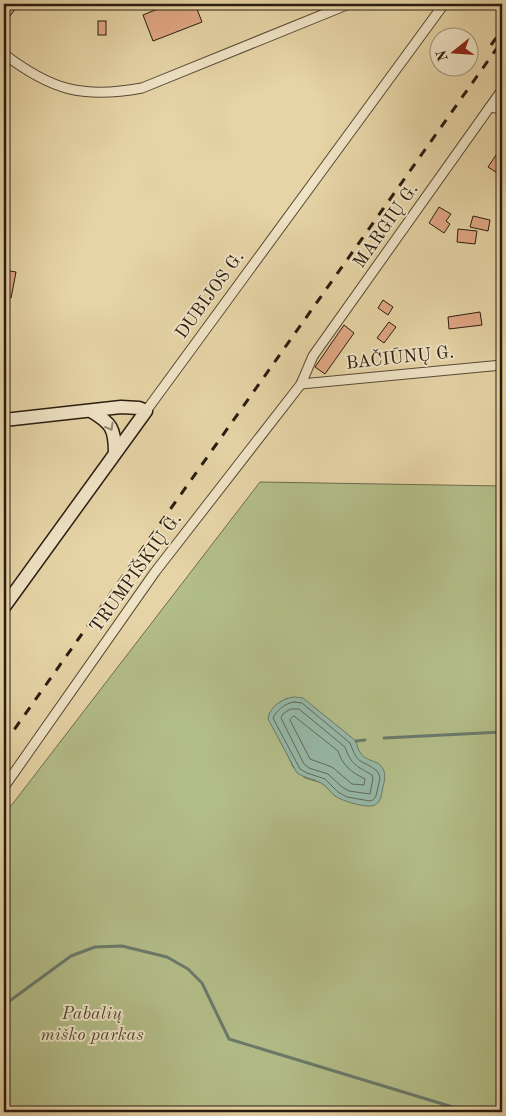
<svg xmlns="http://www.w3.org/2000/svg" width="506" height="1116" viewBox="0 0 506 1116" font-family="'Old Standard TT',serif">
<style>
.green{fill:#b3bd88;stroke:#6e6c4c;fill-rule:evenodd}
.water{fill:#96b8a7;stroke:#6a7a6b}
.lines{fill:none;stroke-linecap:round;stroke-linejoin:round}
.shore{stroke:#606a5c;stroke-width:1}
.stream{stroke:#6a7a6b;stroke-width:3}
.building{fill:#e1a785;stroke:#291c10}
.minor-casing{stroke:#584a36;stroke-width:11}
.secondary-casing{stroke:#291c10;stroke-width:15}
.minor{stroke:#efe3c5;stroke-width:9}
.secondary{stroke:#efe3c5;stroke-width:12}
.rail{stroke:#291c10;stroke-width:3;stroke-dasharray:9 9;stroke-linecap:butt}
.oneway{stroke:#968974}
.labels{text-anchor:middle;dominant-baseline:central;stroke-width:4;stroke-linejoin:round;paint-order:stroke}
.street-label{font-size:18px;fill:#291c10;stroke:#efe3c5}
.park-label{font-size:18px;font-style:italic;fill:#524c34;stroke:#efe3c5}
</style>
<rect width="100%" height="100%" fill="#e6d4a6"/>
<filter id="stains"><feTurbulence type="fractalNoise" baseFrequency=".004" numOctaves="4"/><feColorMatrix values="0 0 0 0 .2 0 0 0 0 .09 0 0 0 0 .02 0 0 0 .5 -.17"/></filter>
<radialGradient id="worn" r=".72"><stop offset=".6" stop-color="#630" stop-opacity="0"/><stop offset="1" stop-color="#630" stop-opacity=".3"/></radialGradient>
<path class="green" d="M 260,482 L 502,486 L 502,1112 L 4,1112 L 4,815 ZM 287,698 L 358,750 L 362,757 L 380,766 L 335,796 L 322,783 L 305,778 L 293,767 L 269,714 L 276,705 Z"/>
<path class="water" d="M 294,697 L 303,698 L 356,741 C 361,766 376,756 383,769 C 387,776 383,785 382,792 C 381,797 380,802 375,805 C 368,809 342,801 335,796 C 330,792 327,786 321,783 C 313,778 304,778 297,773 L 268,719 C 269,707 283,698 294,697 Z"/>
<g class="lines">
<g class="shore">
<path d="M 294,702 L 302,703 L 350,743 C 359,768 362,758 378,772 L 380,778 L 376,796 L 373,800 L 370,801 L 347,797 L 338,792 L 325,779 L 307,773 L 300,769 L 273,718 C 277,710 285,703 294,702 Z"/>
<path d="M 291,709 L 299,709 L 345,747 C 351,765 357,766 372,775 L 373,778 L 370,794 L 349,791 L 342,787 L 328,774 L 309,768 L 304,764 L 281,718 L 283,714 Z"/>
<path d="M 294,716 L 338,751 C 343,766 351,772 365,779 L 364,785 L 352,784 L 332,767 L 310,759 L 290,720 Z"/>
</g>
<g class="stream">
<path d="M 500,521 L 502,521"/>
<path d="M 384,738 L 502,732"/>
<path d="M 356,741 L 365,740"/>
<path d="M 4,1005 L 71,956 L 95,947 L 122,946 L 167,957 L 188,969 L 202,983 L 229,1039 L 469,1112"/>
</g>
</g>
<g class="building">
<path d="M 7,4 L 19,4 L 4,24 L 4,8 Z"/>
<path d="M 170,4 L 195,4 L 202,22 L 153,41 L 143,15 Z"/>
<rect x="98" y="21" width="8" height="14"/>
<path d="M 502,146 L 502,170 L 499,174 L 488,167 Z"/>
<path d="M 439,207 L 451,214 L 446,221 L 450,224 L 444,233 L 429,223 Z"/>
<path d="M 473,216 L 490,220 L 488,231 L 470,227 Z"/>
<path d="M 458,229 L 477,231 L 475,244 L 457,242 Z"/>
<path d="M 4,270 L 16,272 L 11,298 L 4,297 Z"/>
<path d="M 383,300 L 393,307 L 388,315 L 378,308 Z"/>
<path d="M 480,312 L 482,325 L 449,329 L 448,317 Z"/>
<path d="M 389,322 L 396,327 L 384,343 L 377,338 Z"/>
<path d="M 344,325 L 354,333 L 325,374 L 315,367 Z"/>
</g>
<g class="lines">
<g class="minor-casing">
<g id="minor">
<path d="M 4,54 C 51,90 83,99 142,88 L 349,4"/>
<path d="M 490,107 L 502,109"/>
<path d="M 301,384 L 502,365"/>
<path d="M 146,411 L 444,4"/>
<path d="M 4,787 L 155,572 L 301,384 L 313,356 L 502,90"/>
</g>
</g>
<g class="secondary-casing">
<g id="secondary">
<path d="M 91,411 C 111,423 115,428 115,453"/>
<path d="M 4,420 L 121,407 L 139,408 L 146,411 L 4,607"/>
</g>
</g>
<use href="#minor" class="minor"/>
<use href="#secondary" class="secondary"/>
<g class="rail">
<path d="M 491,45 L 502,30"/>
<path d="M 4,744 L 502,41"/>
</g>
</g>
<defs><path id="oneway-chevron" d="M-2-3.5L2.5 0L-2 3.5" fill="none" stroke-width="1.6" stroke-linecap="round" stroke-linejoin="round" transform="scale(1.25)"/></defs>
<use class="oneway" href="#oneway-chevron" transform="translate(110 427) rotate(61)"/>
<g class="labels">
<g class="street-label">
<text transform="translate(386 226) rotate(-55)">MARGIŲ G.</text>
<text transform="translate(210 295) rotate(-54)">DUBIJOS G.</text>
<text transform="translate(400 358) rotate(-6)">BAČIŪNŲ G.</text>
<text transform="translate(136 573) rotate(-54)">TRUMPIŠKIŲ G.</text>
</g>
<g class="park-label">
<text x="92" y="1014">Pabalių<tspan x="92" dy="21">miško parkas</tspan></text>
</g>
</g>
<rect width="506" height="1116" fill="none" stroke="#e6d4a6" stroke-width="20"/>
<rect x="5" y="5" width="496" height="1106" fill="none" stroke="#291c10" stroke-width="2.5"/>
<rect x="10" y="10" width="486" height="1096" fill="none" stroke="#291c10"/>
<g transform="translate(454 52) rotate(253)"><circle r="24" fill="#efe3c5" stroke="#a0937d"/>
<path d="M0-4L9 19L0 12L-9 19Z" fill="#8f2418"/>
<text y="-8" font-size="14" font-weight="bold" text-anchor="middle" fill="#291c10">N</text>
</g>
<rect width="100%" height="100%" filter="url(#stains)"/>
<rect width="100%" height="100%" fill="url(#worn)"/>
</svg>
